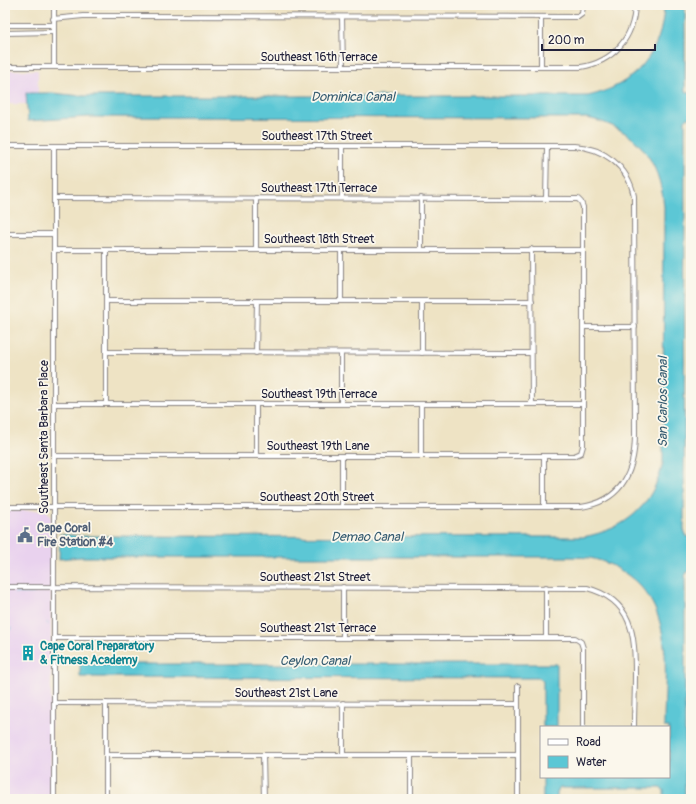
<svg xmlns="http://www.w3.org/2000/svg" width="696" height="804" viewBox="0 0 696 804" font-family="Pangolin,sans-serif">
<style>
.built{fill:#e9d2ee}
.water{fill:#5bc7d5;stroke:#3e7488}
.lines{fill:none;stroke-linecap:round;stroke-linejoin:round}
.stream{stroke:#5bc7d5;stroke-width:1}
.minor-casing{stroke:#888280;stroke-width:6}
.minor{stroke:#fff;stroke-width:4}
.labels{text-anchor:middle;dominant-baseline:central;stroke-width:3.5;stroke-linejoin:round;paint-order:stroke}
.street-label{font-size:12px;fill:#22223b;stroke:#fbf7ec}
.service-label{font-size:12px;font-weight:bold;fill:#4e5e75;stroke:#fbf7ec;text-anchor:start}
.culture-label{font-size:12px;font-weight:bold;fill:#0d838f;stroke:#fbf7ec;text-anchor:start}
.water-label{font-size:13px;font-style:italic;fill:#365c71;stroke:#fbf7ec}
</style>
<rect width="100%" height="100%" fill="#fbf7ec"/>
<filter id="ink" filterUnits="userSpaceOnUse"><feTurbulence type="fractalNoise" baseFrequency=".025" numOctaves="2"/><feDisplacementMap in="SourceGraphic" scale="8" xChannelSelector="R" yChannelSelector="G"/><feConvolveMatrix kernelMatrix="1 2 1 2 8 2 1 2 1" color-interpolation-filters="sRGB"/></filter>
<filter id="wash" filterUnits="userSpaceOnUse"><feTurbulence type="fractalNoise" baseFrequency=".012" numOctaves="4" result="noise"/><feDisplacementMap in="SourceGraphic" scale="16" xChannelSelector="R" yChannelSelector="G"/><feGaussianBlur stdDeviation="0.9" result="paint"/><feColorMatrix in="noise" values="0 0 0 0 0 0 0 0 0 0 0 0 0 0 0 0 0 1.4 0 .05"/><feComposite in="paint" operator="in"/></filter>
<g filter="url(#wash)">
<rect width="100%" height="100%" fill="#eee3c4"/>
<g class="built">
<path d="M 9,70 L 38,70 L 38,93 L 26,93 L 26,104 L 5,104 L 5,72 Z"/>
<path d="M 46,510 L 51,516 L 51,799 L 5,799 L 5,511 Z"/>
</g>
<g class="water">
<path d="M 664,5 L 685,5 L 685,91 L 691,93 L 691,118 L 687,118 L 685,120 L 685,145 L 684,530 L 686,536 L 691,537 L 691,571 L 687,572 L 685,576 L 685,799 L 664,799 L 664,790 L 660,788 L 560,788 L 557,792 L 557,799 L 543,799 L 543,777 L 669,777 L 669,727 L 664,727 C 664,676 676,611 629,576 C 617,567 605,561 590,558 C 580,557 570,557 560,557 L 81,557 L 59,559 L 60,534 L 80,536 L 583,537 C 626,529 652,507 663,463 L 664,207 C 660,159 636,128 587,118 L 88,117 L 28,121 L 26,93 L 52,93 L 81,96 L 588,96 C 634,86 663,53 664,5 Z"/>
<path d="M 80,664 L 557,664 L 557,727 L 543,727 L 543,681 L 539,678 L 80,677 Z"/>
</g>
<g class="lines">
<g class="stream">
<path d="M 15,593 L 34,593"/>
<path d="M 47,623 L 48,624"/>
<path d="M 6,627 L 7,607"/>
<path d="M 9,628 L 11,628"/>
<path d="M 9,630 L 10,630"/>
</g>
</g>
</g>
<g filter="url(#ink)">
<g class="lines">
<g class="minor-casing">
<g id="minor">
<path d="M 54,5 L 54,67"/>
<path d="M 342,17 L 343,67"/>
<path d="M 541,17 L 541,67"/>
<path d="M 53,19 L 83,16 L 130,16 L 578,17 L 582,14 L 583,5"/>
<path d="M 5,25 L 53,25"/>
<path d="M 5,33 L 53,32"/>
<path d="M 5,67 L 581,67 C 613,62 634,38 635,5"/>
<path d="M 5,146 L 574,146 C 604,148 628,166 634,196 L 635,434 C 635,472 622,501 581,507 L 5,507"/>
<path d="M 342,198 L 342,147"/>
<path d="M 546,198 L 547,147"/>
<path d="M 5,234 L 54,234"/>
<path d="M 256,249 L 256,198"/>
<path d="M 531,249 L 532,404"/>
<path d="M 55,250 L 583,250"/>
<path d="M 421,250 L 421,198"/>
<path d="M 106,301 L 532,301"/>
<path d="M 341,301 L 341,250"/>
<path d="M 422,301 L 422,353"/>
<path d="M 583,327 L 635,327"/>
<path d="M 106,352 L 531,353"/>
<path d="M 256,353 L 257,301"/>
<path d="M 341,353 L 341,404"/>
<path d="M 55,404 L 583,404"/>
<path d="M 106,404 L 106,250"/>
<path d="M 421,404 L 421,456"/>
<path d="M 55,456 L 574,456 L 581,453 L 583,446 L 583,207 L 581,202 L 578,199 L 55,198"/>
<path d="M 256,456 L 256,404"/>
<path d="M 544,456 L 544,507"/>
<path d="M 342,507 L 342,456"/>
<path d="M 5,587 L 587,588 C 633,600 635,635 635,675 C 635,692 634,710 634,727"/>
<path d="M 54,638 L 575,638 L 581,642 L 583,648 L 583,727"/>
<path d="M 343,638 L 343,587"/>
<path d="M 546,638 L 546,587"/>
<path d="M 518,686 L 518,799"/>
<path d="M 54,703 L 518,704"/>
<path d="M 343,703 L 343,755"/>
<path d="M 106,755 L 518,755"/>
<path d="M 263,755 L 264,799"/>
<path d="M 54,799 L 54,147"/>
<path d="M 106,799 L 106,703"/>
<path d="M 411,799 L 411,755"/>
</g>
</g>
<use href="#minor" class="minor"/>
</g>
</g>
<defs>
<g id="civic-bare" transform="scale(1.2)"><path d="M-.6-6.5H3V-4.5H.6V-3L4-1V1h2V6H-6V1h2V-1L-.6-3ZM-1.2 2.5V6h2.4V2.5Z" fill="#5c6f8a" stroke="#fbf7ec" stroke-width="2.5" paint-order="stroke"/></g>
<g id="building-bare" transform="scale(1.2)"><path d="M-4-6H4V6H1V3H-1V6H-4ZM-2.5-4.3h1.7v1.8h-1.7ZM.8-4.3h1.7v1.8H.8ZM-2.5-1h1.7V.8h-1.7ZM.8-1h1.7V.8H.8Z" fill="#0f9aa8" stroke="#fbf7ec" stroke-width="2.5" paint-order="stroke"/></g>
</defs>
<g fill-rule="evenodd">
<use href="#civic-bare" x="25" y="535"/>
<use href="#building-bare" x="28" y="653"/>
</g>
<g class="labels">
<g class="street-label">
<text x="319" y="57">Southeast 16th Terrace</text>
<text x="317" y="136">Southeast 17th Street</text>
<text x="319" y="188">Southeast 17th Terrace</text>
<text x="319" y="239">Southeast 18th Street</text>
<text x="319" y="394">Southeast 19th Terrace</text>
<text transform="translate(44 437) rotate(-90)">Southeast Santa Barbara Place</text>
<text x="318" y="446">Southeast 19th Lane</text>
<text x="317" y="497">Southeast 20th Street</text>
<text x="315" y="577">Southeast 21st Street</text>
<text x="318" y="628">Southeast 21st Terrace</text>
<text x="286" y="693">Southeast 21st Lane</text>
</g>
<g class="service-label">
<text x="37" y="528">Cape Coral<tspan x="37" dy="14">Fire Station #4</tspan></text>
</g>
<g class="culture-label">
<text x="40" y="646">Cape Coral Preparatory<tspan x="40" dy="14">&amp; Fitness Academy</tspan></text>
</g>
<g class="water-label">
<text x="353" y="97">Dominica Canal</text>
<text transform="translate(663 402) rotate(-90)">San Carlos Canal</text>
<text x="367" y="537">Demao Canal</text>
<text x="315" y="661">Ceylon Canal</text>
</g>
</g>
<rect width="696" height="804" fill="none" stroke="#fbf7ec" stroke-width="20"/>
<rect x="540" y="726" width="130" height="52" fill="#fbf7ec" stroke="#a4a2a5"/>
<rect x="548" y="739" width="20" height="6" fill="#ffffff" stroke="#a4a2a5"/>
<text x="576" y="746" font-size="12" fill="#22223b">Road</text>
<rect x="548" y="756" width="20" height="12" fill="#5bc7d5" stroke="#a4a2a5"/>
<text x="576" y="766" font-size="12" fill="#22223b">Water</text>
<path d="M542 44v6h113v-6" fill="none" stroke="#22223b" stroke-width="2"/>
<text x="548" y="44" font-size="12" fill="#22223b" stroke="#fbf7ec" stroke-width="3" paint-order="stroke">200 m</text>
</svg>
